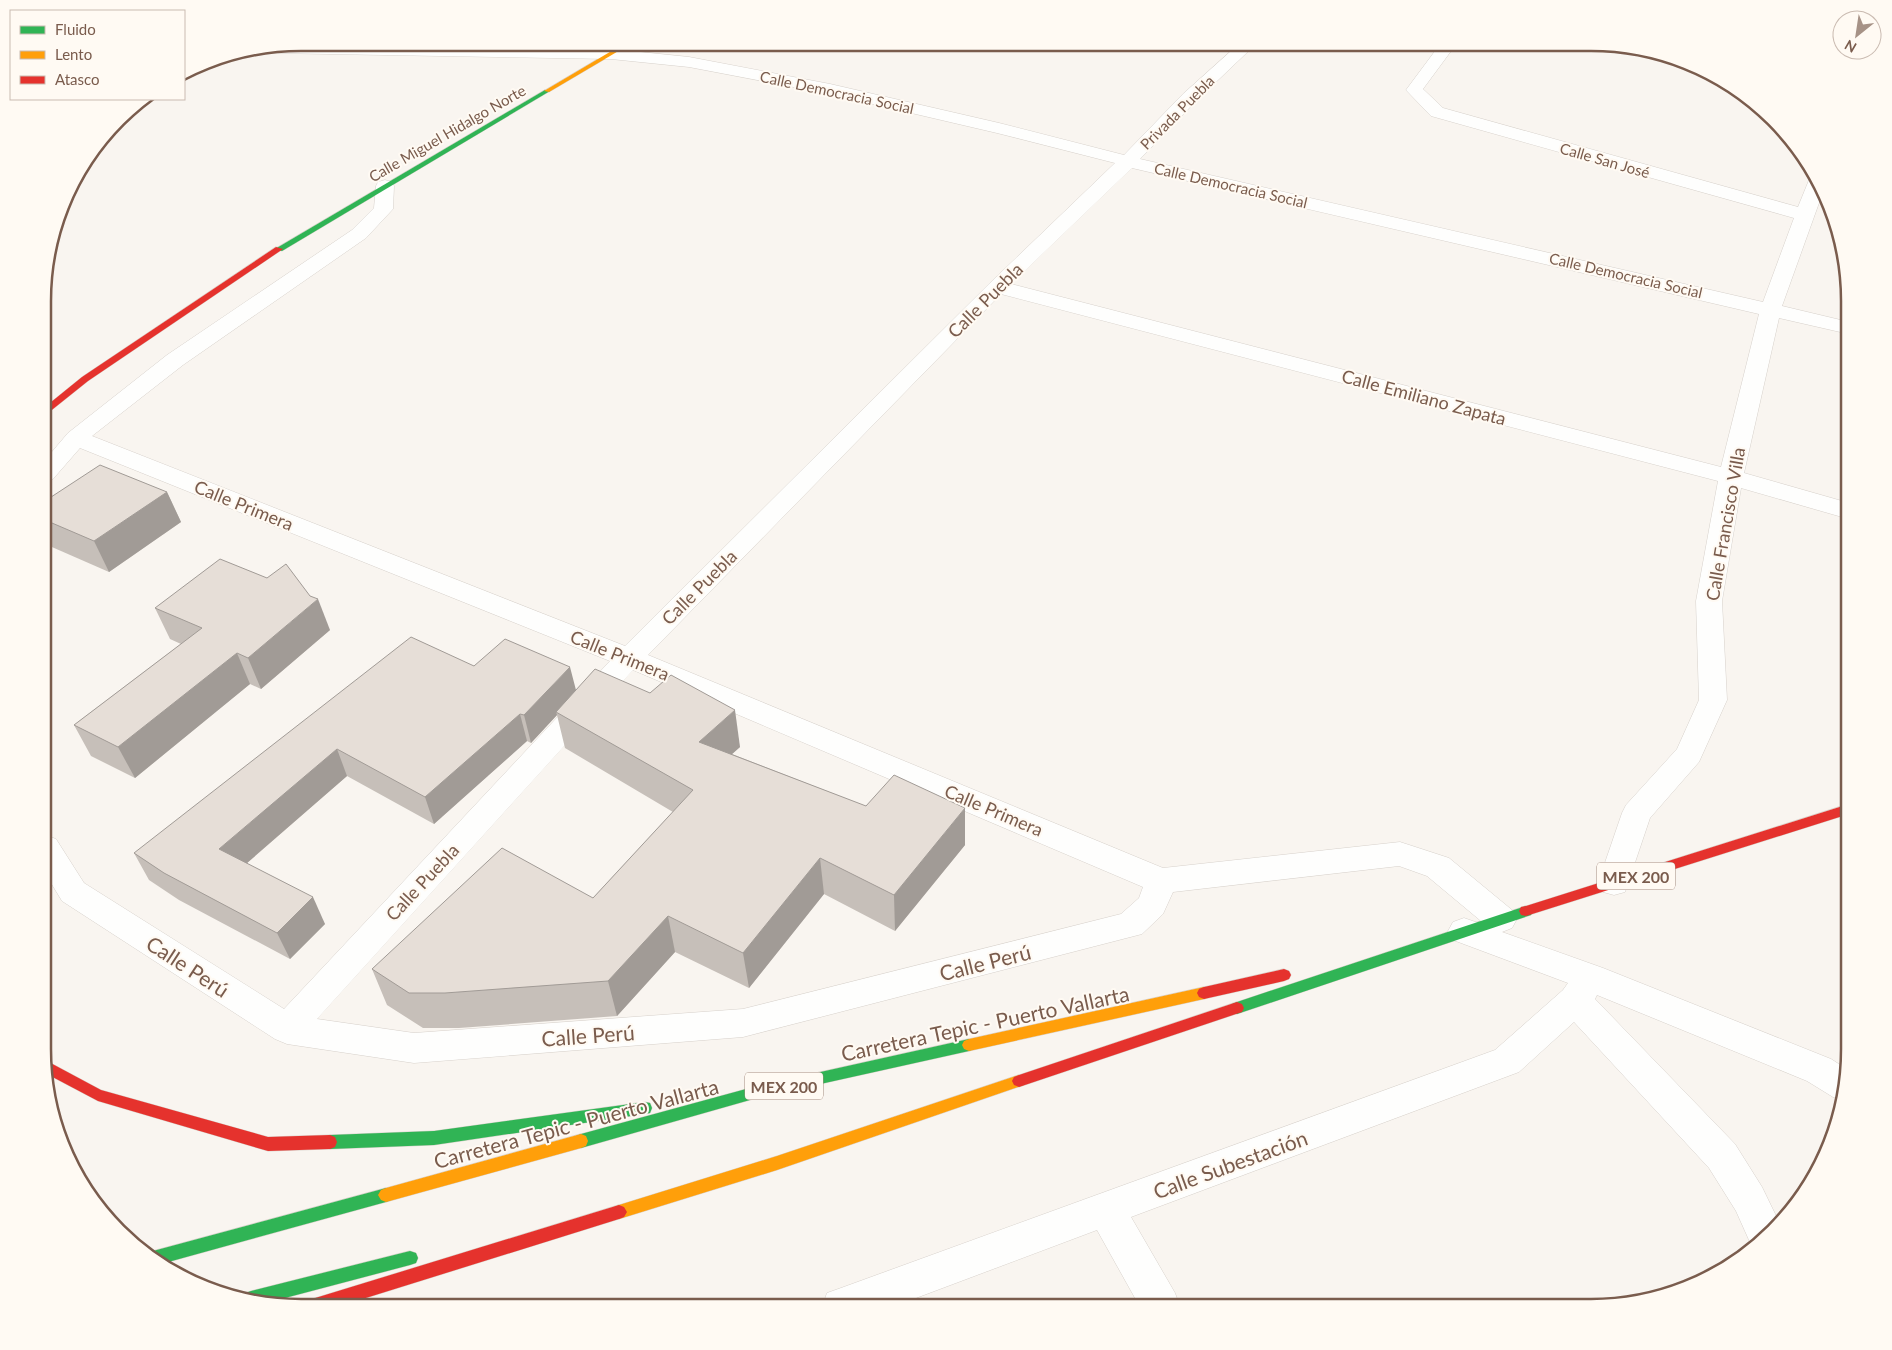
<svg xmlns="http://www.w3.org/2000/svg" width="1892" height="1350" viewBox="0 0 1892 1350" font-family="Lato,sans-serif">
<style>
.lines{fill:none;stroke-linecap:round;stroke-linejoin:round}
.street-casing{stroke:#d7d1cb;stroke-width:1}
.fast-casing{stroke:#d9d2cb;stroke-width:1}
.slow-casing{stroke:#d9d2cb;stroke-width:1}
.jam-casing{stroke:#d9d2cb;stroke-width:1}
.street{fill:#fefefd;fill-rule:evenodd}
.fast{fill:#30b455;fill-rule:evenodd}
.slow{fill:#ff9f0a;fill-rule:evenodd}
.jam{fill:#e5322d;fill-rule:evenodd}
.wall{fill:#c6bfb9}
.shaded-wall{fill:#a19b96}
.building{fill:#e6ded7;stroke:#a19b96}
.labels{text-anchor:middle;dominant-baseline:central;stroke-width:4;stroke-linejoin:round;paint-order:stroke}
.far-street-label{font-size:15px;fill:#7a5c4d;stroke:#fffaf3}
.shield{fill:#fffaf3;stroke:#a28b7f;stroke-width:1}
.shield-label{font-size:16px;font-weight:bold;fill:#7a5c4d}
.street-label{font-size:18px;fill:#7a5c4d;stroke:#fffaf3}
.near-street-label{font-size:21px;fill:#7a5c4d;stroke:#fffaf3}
.rim{fill:none;stroke:#7a5c4d;stroke-width:2.5}
</style>
<rect width="100%" height="100%" fill="#f9f5f0"/>
<g class="lines">
<g class="street-casing">
<path id="street" d="M 1240,43 L 1257,43 L 1195,102 L 1140,159 L 1763,302 L 1794,218 L 1431,116 L 1406,90 L 1441,43 L 1457,43 L 1423,89 L 1443,108 L 1798,207 L 1811,175 L 1815,174 L 1824,189 L 1782,306 L 1849,322 L 1849,334 L 1779,318 L 1744,473 L 1849,503 L 1849,519 L 1741,488 L 1722,601 L 1727,700 L 1699,762 L 1650,818 L 1625,892 L 1614,895 L 1603,892 L 1598,883 L 1622,813 L 1626,805 L 1677,749 L 1699,700 L 1696,601 L 1718,481 L 1001,294 L 648,655 L 1163,868 L 1400,842 L 1449,858 L 1512,910 L 1517,919 L 1512,928 L 1502,932 L 1603,968 L 1831,1059 L 1848,1070 L 1842,1100 L 1833,1097 L 1807,1081 L 1597,995 L 1595,999 L 1735,1144 L 1762,1187 L 1780,1224 L 1761,1244 L 1753,1249 L 1736,1211 L 1709,1168 L 1574,1022 L 1519,1072 L 1131,1217 L 1175,1293 L 1180,1307 L 1140,1307 L 1097,1230 L 892,1307 L 822,1307 L 827,1293 L 841,1288 L 1495,1050 L 1563,990 L 1568,983 L 1453,940 L 1448,931 L 1453,922 L 1464,918 L 1487,926 L 1427,876 L 1399,866 L 1173,892 L 1163,914 L 1142,934 L 743,1037 L 414,1063 L 287,1044 L 275,1039 L 62,901 L 45,873 L 45,835 L 56,839 L 84,883 L 284,1009 L 610,661 L 80,448 L 53,479 L 45,481 L 45,460 L 68,433 L 167,355 L 352,230 L 374,208 L 376,186 L 378,182 L 385,180 L 392,182 L 394,186 L 393,209 L 366,238 L 183,365 L 92,436 L 625,646 L 990,283 L 1115,163 L 997,133 L 830,94 L 689,67 L 611,59 L 272,53 L 265,50 L 295,44 L 611,49 L 689,57 L 830,84 L 999,123 L 1124,155 L 1183,94 ZM 1132,168 L 1759,314 L 1721,467 L 1011,284 ZM 633,670 L 1143,887 L 1139,898 L 1121,914 L 743,1009 L 414,1033 L 317,1019 Z"/>
</g>
<g class="fast-casing">
<g id="fast">
<path d="M 545,90 L 550,91 L 282,251 L 275,249 Z"/>
<path d="M 1526,906 L 1531,907 L 1533,911 L 1531,915 L 1237,1014 L 1232,1012 L 1230,1008 L 1232,1004 L 1237,1002 Z"/>
<path d="M 969,1039 L 974,1041 L 976,1045 L 974,1049 L 969,1051 L 757,1098 L 581,1148 L 576,1146 L 574,1141 L 576,1136 L 581,1134 L 757,1086 Z"/>
<path d="M 645,1102 L 650,1103 L 652,1108 L 650,1113 L 645,1114 L 434,1145 L 330,1149 L 325,1147 L 323,1142 L 325,1137 L 330,1135 L 434,1131 Z"/>
<path d="M 386,1188 L 391,1190 L 394,1195 L 391,1200 L 386,1202 L 161,1264 L 147,1256 L 153,1251 Z"/>
<path d="M 410,1251 L 416,1253 L 418,1258 L 416,1263 L 410,1265 L 266,1303 L 244,1298 L 245,1293 L 251,1291 Z"/>
</g>
</g>
<g class="slow-casing">
<g id="slow">
<path d="M 625,43 L 632,43 L 549,92 L 544,91 Z"/>
<path d="M 1204,987 L 1209,989 L 1211,993 L 1209,997 L 1204,999 L 969,1051 L 964,1049 L 962,1045 L 964,1041 L 969,1039 Z"/>
<path d="M 1019,1075 L 1024,1077 L 1026,1081 L 1024,1085 L 777,1170 L 619,1219 L 614,1217 L 611,1212 L 614,1207 L 619,1205 L 777,1156 Z"/>
<path d="M 581,1134 L 586,1136 L 588,1141 L 586,1146 L 581,1148 L 386,1202 L 381,1200 L 378,1195 L 381,1190 L 386,1188 Z"/>
</g>
</g>
<g class="jam-casing">
<g id="jam">
<path d="M 276,247 L 283,249 L 88,381 L 48,413 L 45,414 L 45,407 L 82,377 Z"/>
<path d="M 1849,804 L 1849,814 L 1526,916 L 1521,915 L 1519,911 L 1521,907 L 1526,906 Z"/>
<path d="M 1284,969 L 1289,971 L 1291,975 L 1289,979 L 1284,981 L 1204,999 L 1199,997 L 1197,993 L 1199,989 L 1204,987 Z"/>
<path d="M 1237,1002 L 1242,1004 L 1244,1008 L 1242,1012 L 1019,1087 L 1014,1085 L 1012,1081 L 1014,1077 L 1019,1075 Z"/>
<path d="M 45,1060 L 101,1090 L 268,1137 L 330,1135 L 335,1137 L 337,1142 L 335,1147 L 330,1149 L 268,1151 L 98,1101 L 45,1073 Z"/>
<path d="M 619,1205 L 624,1207 L 627,1212 L 624,1217 L 619,1219 L 337,1307 L 304,1307 L 306,1301 L 312,1299 Z"/>
</g>
</g>
<use href="#street" class="street"/>
<use href="#fast" class="fast"/>
<use href="#slow" class="slow"/>
<use href="#jam" class="jam"/>
</g>
<g class="wall">
<path d="M 167,492 L 181,522 L 109,572 L 45,544 L 45,501 Z"/>
<path d="M 155,608 L 330,630 L 261,689 L 250,684 L 135,778 L 91,756 L 74,725 L 181,644 L 170,639 Z"/>
<path d="M 474,666 L 576,690 L 740,747 L 732,754 L 965,845 L 895,931 L 824,894 L 749,988 L 675,952 L 617,1016 L 459,1028 L 423,1028 L 387,1005 L 372,969 L 593,898 L 673,812 L 565,748 L 557,715 L 531,743 L 527,741 L 434,824 L 347,776 L 247,863 L 325,924 L 290,959 L 179,900 L 149,880 L 134,853 Z"/>
</g>
<g class="shaded-wall">
<path d="M 167,492 L 181,522 L 109,572 L 94,541 Z"/>
<path d="M 318,599 L 330,630 L 261,689 L 248,658 Z"/>
<path d="M 237,653 L 250,684 L 135,778 L 118,747 Z"/>
<path d="M 570,667 L 577,694 L 556,712 L 557,715 L 531,743 L 524,715 Z"/>
<path d="M 735,710 L 740,747 L 705,778 L 699,742 Z"/>
<path d="M 520,714 L 527,741 L 434,824 L 425,797 Z"/>
<path d="M 337,749 L 347,776 L 232,876 L 219,849 Z"/>
<path d="M 965,808 L 965,845 L 895,931 L 894,895 Z"/>
<path d="M 820,858 L 824,894 L 749,988 L 743,953 Z"/>
<path d="M 313,897 L 325,924 L 290,959 L 277,933 Z"/>
<path d="M 668,916 L 675,952 L 617,1016 L 608,981 Z"/>
</g>
<g class="building">
<path d="M 100,465 L 167,492 L 94,541 L 45,520 L 45,501 Z"/>
<path d="M 220,559 L 267,578 L 286,564 L 310,596 L 318,599 L 248,658 L 237,653 L 118,747 L 74,725 L 202,628 L 155,608 Z"/>
<path d="M 411,637 L 474,666 L 505,639 L 570,667 L 524,715 L 520,714 L 425,797 L 337,749 L 219,849 L 313,897 L 277,933 L 164,873 L 134,853 Z"/>
<path d="M 595,669 L 650,693 L 671,675 L 735,710 L 699,742 L 866,806 L 894,775 L 965,808 L 894,895 L 820,858 L 743,953 L 668,916 L 608,981 L 445,993 L 409,993 L 372,969 L 502,848 L 593,898 L 693,790 L 556,712 Z"/>
</g>
<g class="labels">
<g class="far-street-label">
<text transform="translate(837 92) rotate(12)">Calle Democracia Social</text>
<text transform="translate(1177 112) rotate(-45)">Privada Puebla</text>
<text transform="translate(447 133) rotate(-30)">Calle Miguel Hidalgo Norte</text>
<text transform="translate(1605 160) rotate(16)">Calle San José</text>
<text transform="translate(1231 185) rotate(13)">Calle Democracia Social</text>
<text transform="translate(1626 275) rotate(13)">Calle Democracia Social</text>
</g>
<g class="shield">
<rect x="1597" y="862.5" width="78" height="27" rx="4"/>
<rect x="745" y="1072.5" width="78" height="27" rx="4"/>
</g>
<g class="shield-label">
<text x="1636" y="876">MEX 200</text>
<text x="784" y="1086">MEX 200</text>
</g>
<g class="street-label">
<text transform="translate(985 300) rotate(-45)">Calle Puebla</text>
<text transform="translate(1424 397) rotate(15)">Calle Emiliano Zapata</text>
<text transform="translate(244 505) rotate(22)">Calle Primera</text>
<text transform="translate(1725 524) rotate(-80)">Calle Francisco Villa</text>
<text transform="translate(699 587) rotate(-45)">Calle Puebla</text>
<text transform="translate(620 655) rotate(22)">Calle Primera</text>
<text transform="translate(994 810) rotate(23)">Calle Primera</text>
<text transform="translate(422 882) rotate(-47)">Calle Puebla</text>
</g>
<g class="near-street-label">
<text transform="translate(985 962) rotate(-14)">Calle Perú</text>
<text transform="translate(188 966) rotate(33)">Calle Perú</text>
<text transform="translate(985 1023) rotate(-12)">Carretera Tepic - Puerto Vallarta</text>
<text transform="translate(588 1035) rotate(-4)">Calle Perú</text>
<text transform="translate(576 1123) rotate(-15)">Carretera Tepic - Puerto Vallarta</text>
<text transform="translate(1230 1164) rotate(-20)">Calle Subestación</text>
</g>
</g>
<path d="M0 0H1892V1350H0ZM301 51H1591A250 250 0 0 1 1841 301V1049A250 250 0 0 1 1591 1299H301A250 250 0 0 1 51 1049V301A250 250 0 0 1 301 51Z" fill="#fffaf3" fill-rule="evenodd"/>
<path class="rim" d="M301 51H1591A250 250 0 0 1 1841 301V1049A250 250 0 0 1 1591 1299H301A250 250 0 0 1 51 1049V301A250 250 0 0 1 301 51Z"/>
<rect x="10" y="10" width="175" height="90" fill="#fffaf3" stroke="#cabbb1"/>
<rect x="20" y="26" width="25" height="8" fill="#30b455" stroke="#cabbb1"/>
<text x="55" y="35" font-size="15" fill="#7a5c4d">Fluido</text>
<rect x="20" y="51" width="25" height="8" fill="#ff9f0a" stroke="#cabbb1"/>
<text x="55" y="60" font-size="15" fill="#7a5c4d">Lento</text>
<rect x="20" y="76" width="25" height="8" fill="#e5322d" stroke="#cabbb1"/>
<text x="55" y="85" font-size="15" fill="#7a5c4d">Atasco</text>
<g transform="translate(1857 35) rotate(210)"><circle r="24" fill="#fffaf3" stroke="#cabbb1"/>
<path d="M0-4L9 19L0 12L-9 19Z" fill="#a69286"/>
<text y="-8" font-size="14" font-weight="bold" text-anchor="middle" fill="#7a5c4d">N</text>
</g>
</svg>
